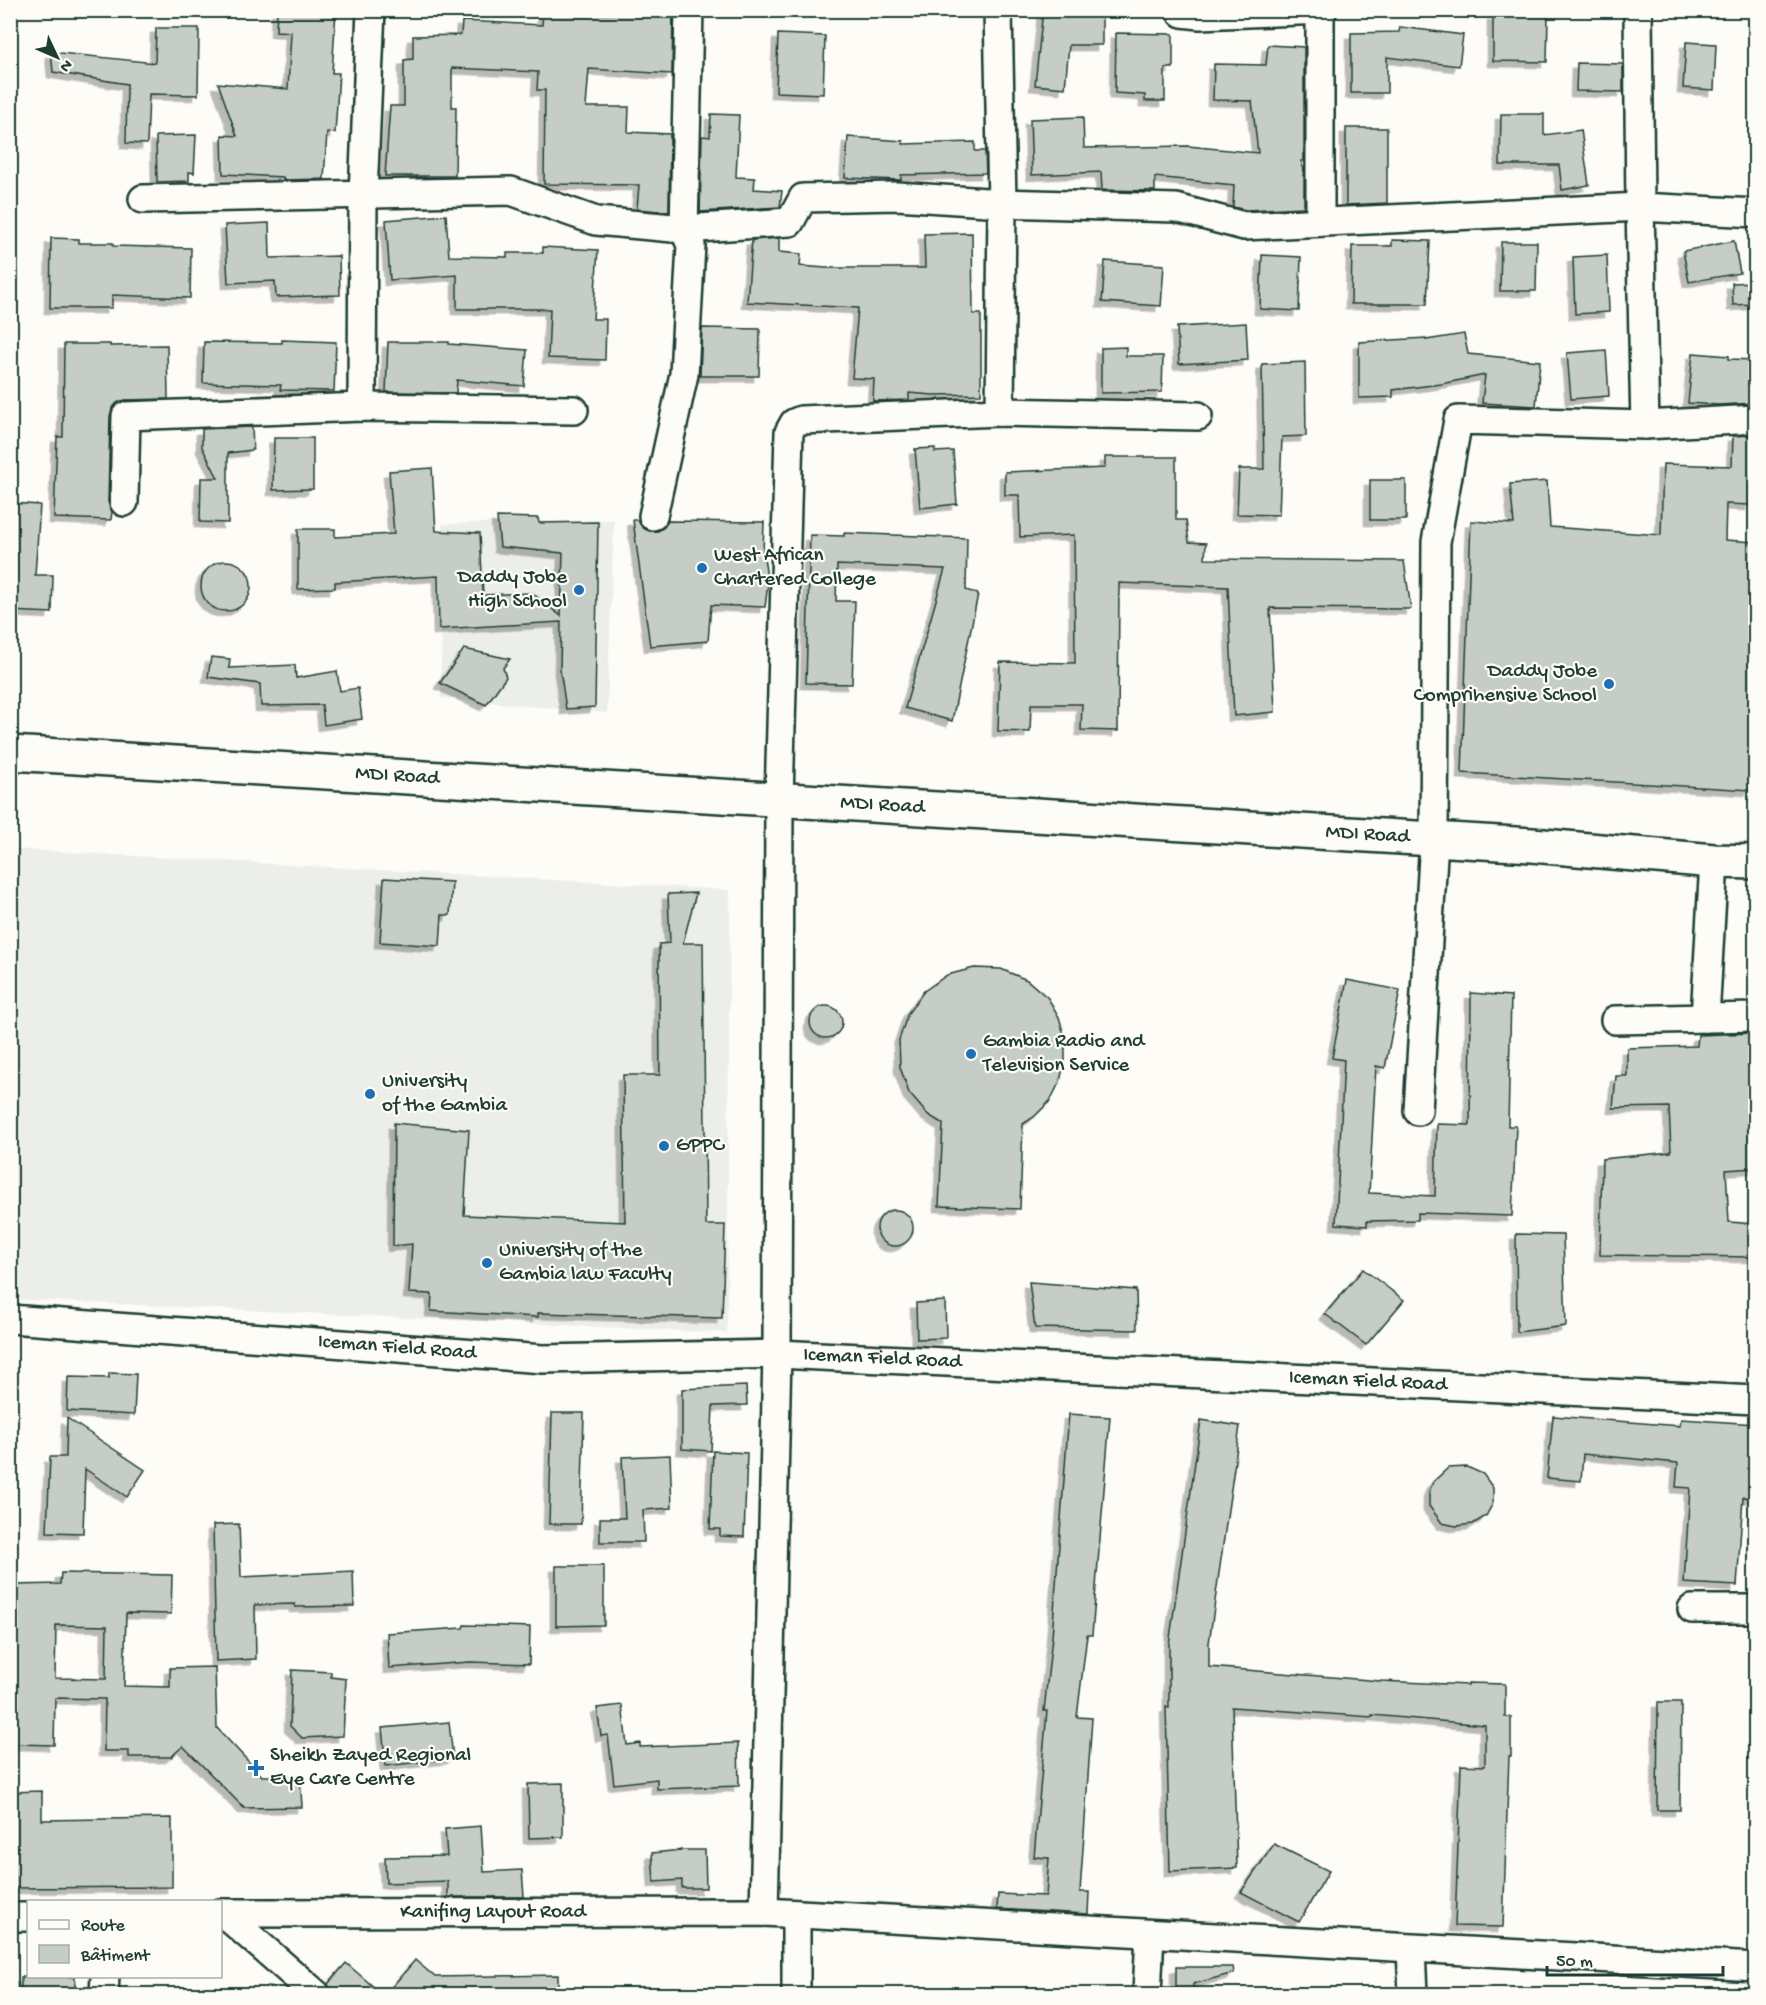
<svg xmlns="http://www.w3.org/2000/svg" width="1766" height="2005" viewBox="0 0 1766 2005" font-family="'Gochi Hand',sans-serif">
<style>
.built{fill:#eceee9}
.building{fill:#c6cdc7;stroke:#1f3d34;stroke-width:1.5;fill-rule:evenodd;filter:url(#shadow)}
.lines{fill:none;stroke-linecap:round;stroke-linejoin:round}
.street-casing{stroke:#1f3d34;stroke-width:32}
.secondary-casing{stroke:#1f3d34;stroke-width:38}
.street{stroke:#fdfcf7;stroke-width:27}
.secondary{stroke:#fdfcf7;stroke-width:33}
.poi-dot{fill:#1f6fb2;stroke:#fdfcf7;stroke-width:2}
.labels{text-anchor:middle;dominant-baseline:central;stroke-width:4.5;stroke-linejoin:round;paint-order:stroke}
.poi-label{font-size:21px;fill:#1f3d34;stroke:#fdfcf7;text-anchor:start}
.street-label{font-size:21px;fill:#1f3d34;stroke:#fdfcf7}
</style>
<defs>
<filter id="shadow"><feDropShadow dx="-5.5" dy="5.5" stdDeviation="0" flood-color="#0004"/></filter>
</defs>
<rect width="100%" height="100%" fill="#fdfcf7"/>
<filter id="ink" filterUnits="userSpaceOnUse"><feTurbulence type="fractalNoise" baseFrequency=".0167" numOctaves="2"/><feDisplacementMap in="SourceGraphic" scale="12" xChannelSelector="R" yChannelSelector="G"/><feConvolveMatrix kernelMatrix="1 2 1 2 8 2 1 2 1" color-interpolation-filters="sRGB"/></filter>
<g filter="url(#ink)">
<g class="built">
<path d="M 614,520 L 607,713 L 441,698 L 442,524 Z"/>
<path d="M 11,849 L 730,890 L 727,1333 L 11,1299 Z"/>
</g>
<g class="building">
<path d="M 277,10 L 336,10 L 332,73 L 339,73 L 335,133 L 327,132 L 324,179 L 283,180 L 283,177 L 223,174 L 222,135 L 237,136 L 218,83 L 288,89 L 291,32 L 276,31 Z"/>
<path d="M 543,10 L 609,14 L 609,10 L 673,10 L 672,74 L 589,69 L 586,107 L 629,107 L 628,132 L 670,134 L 669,212 L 637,209 L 639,185 L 544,184 L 545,90 L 537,90 L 538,72 L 452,68 L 452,107 L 456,107 L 455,176 L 385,176 L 390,106 L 404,106 L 404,60 L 413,59 L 413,36 L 461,35 L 462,21 L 542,25 Z"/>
<path d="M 1043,10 L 1102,10 L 1102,45 L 1069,45 L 1065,88 L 1035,85 Z"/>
<path d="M 1493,15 L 1548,15 L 1547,62 L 1493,61 Z"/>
<path d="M 1400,27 L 1463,35 L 1459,66 L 1387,57 L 1387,93 L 1351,93 L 1351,33 L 1399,32 Z"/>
<path d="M 156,28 L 199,28 L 198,95 L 149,94 L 147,144 L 126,143 L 127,84 L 53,72 L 51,52 L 155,63 Z"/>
<path d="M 1116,33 L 1173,34 L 1173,68 L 1165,68 L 1165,101 L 1145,101 L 1145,95 L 1115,93 Z"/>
<path d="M 778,34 L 825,36 L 823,94 L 776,92 Z"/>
<path d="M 1686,42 L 1716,44 L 1714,90 L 1683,88 Z"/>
<path d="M 1268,45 L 1304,47 L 1304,161 L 1301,161 L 1304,171 L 1304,207 L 1246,210 L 1233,207 L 1234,185 L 1155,177 L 1155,191 L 1102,190 L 1101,172 L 1032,175 L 1030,119 L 1083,117 L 1084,148 L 1188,146 L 1258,153 L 1252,101 L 1213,100 L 1214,64 L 1266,65 Z"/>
<path d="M 1577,63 L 1623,64 L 1623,92 L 1576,91 Z"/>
<path d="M 711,114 L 739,115 L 736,177 L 755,178 L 754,189 L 782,191 L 780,207 L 700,212 L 702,136 L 710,137 Z"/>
<path d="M 1501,114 L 1544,114 L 1544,135 L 1581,130 L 1589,185 L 1562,190 L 1559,165 L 1500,165 Z"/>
<path d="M 1346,128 L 1387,128 L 1387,203 L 1346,205 Z"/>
<path d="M 196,135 L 194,173 L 189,172 L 189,181 L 157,182 L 156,136 Z"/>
<path d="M 848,137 L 903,141 L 903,144 L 975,142 L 975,151 L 985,151 L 986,173 L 901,175 L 901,180 L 845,178 Z"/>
<path d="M 446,215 L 449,256 L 507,257 L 507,253 L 543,253 L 543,247 L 598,250 L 593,319 L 606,319 L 605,360 L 548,358 L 550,309 L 457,309 L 457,275 L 390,280 L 386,220 Z"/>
<path d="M 269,223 L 270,258 L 339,256 L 340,295 L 276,297 L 275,281 L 228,283 L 225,225 Z"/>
<path d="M 972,233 L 973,314 L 981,314 L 981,394 L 933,395 L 909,393 L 909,400 L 873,401 L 874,379 L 852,378 L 858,308 L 747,302 L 752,240 L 779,238 L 779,252 L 801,254 L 800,266 L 826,268 L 925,268 L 924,234 Z"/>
<path d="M 51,238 L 79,239 L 79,243 L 113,243 L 113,246 L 191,248 L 190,298 L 112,295 L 112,308 L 50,308 Z"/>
<path d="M 1392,240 L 1430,241 L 1427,304 L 1351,304 L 1352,246 L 1392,246 Z"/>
<path d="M 1734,241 L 1740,273 L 1689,282 L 1683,251 Z"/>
<path d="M 1501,242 L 1537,242 L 1536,291 L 1500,291 Z"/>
<path d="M 1262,255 L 1301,257 L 1299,311 L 1260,309 Z"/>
<path d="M 1607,255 L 1609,312 L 1575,314 L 1573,257 Z"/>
<path d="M 1105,261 L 1164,265 L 1161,306 L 1102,302 Z"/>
<path d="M 1755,282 L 1755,304 L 1733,305 L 1732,283 Z"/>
<path d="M 1246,323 L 1248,360 L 1179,364 L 1177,327 Z"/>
<path d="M 702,328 L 760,329 L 759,376 L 700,376 Z"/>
<path d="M 1464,334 L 1468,354 L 1540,361 L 1536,406 L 1482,403 L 1485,375 L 1441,384 L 1393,390 L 1393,397 L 1359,398 L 1359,342 L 1426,338 L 1426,340 Z"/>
<path d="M 282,340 L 336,342 L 334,391 L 280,390 L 281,385 L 203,383 L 204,342 L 282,343 Z"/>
<path d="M 388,342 L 449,342 L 449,344 L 527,350 L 524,386 L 457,380 L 456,393 L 386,392 Z"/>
<path d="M 64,344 L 110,344 L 110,346 L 167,345 L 168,399 L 125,400 L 117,403 L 112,409 L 110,416 L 108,502 L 112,511 L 111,520 L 54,518 L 57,437 L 63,437 Z"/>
<path d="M 1126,347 L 1126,356 L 1163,356 L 1162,392 L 1101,393 L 1101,348 Z"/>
<path d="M 1606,350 L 1609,396 L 1571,399 L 1567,353 Z"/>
<path d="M 1693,353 L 1729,356 L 1729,359 L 1755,360 L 1755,403 L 1718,405 L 1688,403 Z"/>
<path d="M 1305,362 L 1306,436 L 1282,437 L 1279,515 L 1237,514 L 1239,469 L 1264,469 L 1262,364 Z"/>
<path d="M 252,427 L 253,450 L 228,453 L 228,523 L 200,522 L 201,478 L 218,478 L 202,447 L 202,429 Z"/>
<path d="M 1754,435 L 1751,505 L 1726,504 L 1725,540 L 1755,542 L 1751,790 L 1462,773 L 1471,521 L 1514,524 L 1510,484 L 1547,481 L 1550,527 L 1661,535 L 1663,464 L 1732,466 L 1733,436 Z"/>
<path d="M 274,438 L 313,438 L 313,489 L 273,490 Z"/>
<path d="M 935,448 L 935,452 L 953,451 L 957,504 L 920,508 L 915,449 Z"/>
<path d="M 1105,457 L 1176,457 L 1176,520 L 1186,520 L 1189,542 L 1206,543 L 1205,559 L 1404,561 L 1411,609 L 1270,608 L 1275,712 L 1234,716 L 1228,587 L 1119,583 L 1118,731 L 1081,730 L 1082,704 L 1031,704 L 1030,732 L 998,731 L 1000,662 L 1075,663 L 1074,535 L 1020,537 L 1019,495 L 1005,495 L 1005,472 L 1105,468 Z"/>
<path d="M 432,468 L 436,531 L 480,533 L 483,595 L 532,593 L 561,616 L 563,553 L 500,547 L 497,517 L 538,518 L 539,523 L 598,522 L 595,707 L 566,709 L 560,669 L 561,622 L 439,629 L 438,576 L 335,582 L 335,588 L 298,589 L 298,529 L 335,529 L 335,537 L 394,534 L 389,471 Z"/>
<rect x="1370" y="480" width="36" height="40"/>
<path d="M 10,503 L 40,505 L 35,575 L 53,575 L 52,613 L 10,611 Z"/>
<path d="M 633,520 L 638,520 L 642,527 L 650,531 L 658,531 L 664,527 L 668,521 L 764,522 L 763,552 L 768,583 L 765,607 L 711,605 L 708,641 L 650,646 Z"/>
<path d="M 844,533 L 967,538 L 966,590 L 978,594 L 952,721 L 905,708 L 945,569 L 837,565 L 836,601 L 855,601 L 852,684 L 806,683 L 810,535 L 844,536 Z"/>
<circle cx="226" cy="586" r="25"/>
<path d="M 464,649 L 510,659 L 503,668 L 506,677 L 486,705 L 440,683 Z"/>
<path d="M 211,657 L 230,659 L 229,668 L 295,665 L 296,678 L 337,671 L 340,691 L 358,688 L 362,719 L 324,725 L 322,705 L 261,706 L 260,684 L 208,677 Z"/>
<path d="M 384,878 L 452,882 L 450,915 L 442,915 L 440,946 L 380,942 Z"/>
<path d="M 696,893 L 683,943 L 703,943 L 706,1225 L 725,1225 L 722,1318 L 538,1313 L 538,1317 L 431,1311 L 432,1294 L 409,1293 L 412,1244 L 393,1246 L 394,1123 L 469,1130 L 464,1215 L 625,1222 L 623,1075 L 660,1075 L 659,944 L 670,943 L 668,894 Z"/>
<path d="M 974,968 L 1001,969 L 1027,980 L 1048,998 L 1059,1017 L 1065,1038 L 1065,1060 L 1060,1081 L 1050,1101 L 1034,1117 L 1023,1124 L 1020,1209 L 939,1206 L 943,1124 L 927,1114 L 909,1093 L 900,1067 L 899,1040 L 908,1013 L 924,991 L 947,975 Z"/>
<path d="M 1347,980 L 1400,990 L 1385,1068 L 1376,1066 L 1369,1193 L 1435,1196 L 1437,1124 L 1470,1125 L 1471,993 L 1511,996 L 1508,1126 L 1516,1126 L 1512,1216 L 1418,1213 L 1418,1220 L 1367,1221 L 1367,1226 L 1336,1224 L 1344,1060 L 1332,1058 Z"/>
<circle cx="826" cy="1022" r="16"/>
<path d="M 1755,1033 L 1755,1168 L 1726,1170 L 1729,1222 L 1755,1224 L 1755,1257 L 1600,1255 L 1602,1159 L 1671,1152 L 1669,1107 L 1613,1108 L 1616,1076 L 1627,1076 L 1627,1048 L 1697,1046 L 1698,1035 Z"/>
<circle cx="895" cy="1228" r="18"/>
<path d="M 1516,1234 L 1563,1235 L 1566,1326 L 1517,1332 Z"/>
<path d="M 1363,1269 L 1404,1300 L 1366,1345 L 1325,1314 Z"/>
<path d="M 1029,1282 L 1136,1290 L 1137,1330 L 1035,1328 Z"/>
<path d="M 945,1301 L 946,1338 L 917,1339 L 916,1303 Z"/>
<path d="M 109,1373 L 136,1374 L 134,1415 L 67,1411 L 68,1377 L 109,1378 Z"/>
<path d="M 746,1386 L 747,1405 L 713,1406 L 711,1451 L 682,1449 L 682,1389 Z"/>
<path d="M 552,1413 L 584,1413 L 581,1524 L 549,1524 Z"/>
<path d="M 1069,1414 L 1110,1417 L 1092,1635 L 1087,1635 L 1077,1717 L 1092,1718 L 1080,1892 L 1089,1892 L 1088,1914 L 997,1909 L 998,1894 L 1046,1896 L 1049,1858 L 1034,1857 L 1047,1711 L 1044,1711 L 1052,1637 Z"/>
<path d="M 1553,1416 L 1680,1426 L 1681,1419 L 1755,1424 L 1755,1498 L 1743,1497 L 1737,1586 L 1684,1583 L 1690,1488 L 1676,1487 L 1678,1463 L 1583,1454 L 1581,1481 L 1547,1478 Z"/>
<path d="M 67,1418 L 145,1470 L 127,1497 L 85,1469 L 83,1533 L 47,1532 L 50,1457 L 66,1457 Z"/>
<path d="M 1201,1420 L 1240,1426 L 1209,1643 L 1209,1667 L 1381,1681 L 1468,1685 L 1468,1683 L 1505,1684 L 1505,1717 L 1511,1717 L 1511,1756 L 1509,1756 L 1503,1927 L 1455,1926 L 1461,1765 L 1485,1766 L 1485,1725 L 1372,1715 L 1372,1717 L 1232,1707 L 1237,1868 L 1170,1871 L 1166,1707 L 1169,1708 L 1169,1645 Z"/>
<path d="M 713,1451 L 747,1453 L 744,1537 L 720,1536 L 720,1529 L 710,1529 Z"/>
<path d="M 670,1455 L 672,1508 L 643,1510 L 644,1542 L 600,1542 L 600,1518 L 625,1518 L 622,1457 Z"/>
<path d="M 1467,1467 L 1483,1474 L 1493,1488 L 1493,1503 L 1486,1516 L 1473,1524 L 1456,1526 L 1442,1523 L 1429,1506 L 1429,1492 L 1433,1482 L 1448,1468 Z"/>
<path d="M 239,1524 L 241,1577 L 353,1571 L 354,1606 L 295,1607 L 295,1604 L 255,1605 L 256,1659 L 216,1661 L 213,1525 Z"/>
<path d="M 556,1566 L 604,1566 L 604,1625 L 556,1626 Z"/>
<path d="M 61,1573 L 172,1575 L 171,1614 L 126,1613 L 124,1686 L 170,1687 L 170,1668 L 215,1667 L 217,1728 L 262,1776 L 300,1776 L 302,1807 L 244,1808 L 183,1746 L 171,1757 L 129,1757 L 129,1751 L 104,1751 L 105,1699 L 55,1698 L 54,1745 L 15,1744 L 15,1706 L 10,1706 L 12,1633 L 14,1633 L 14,1585 L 60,1584 ZM 56,1625 L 107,1626 L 106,1679 L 55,1678 Z"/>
<path d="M 464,1625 L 530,1627 L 529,1664 L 470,1662 L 389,1668 L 387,1633 L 463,1628 Z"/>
<path d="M 292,1670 L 331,1672 L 331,1677 L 346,1679 L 343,1736 L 302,1738 L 290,1726 Z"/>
<path d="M 1658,1702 L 1681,1702 L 1680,1810 L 1657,1810 Z"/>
<path d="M 622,1705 L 627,1745 L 640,1743 L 640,1747 L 738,1743 L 739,1786 L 657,1789 L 657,1779 L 614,1784 L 608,1735 L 601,1736 L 597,1708 Z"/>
<path d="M 449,1722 L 453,1758 L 386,1766 L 382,1728 Z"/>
<path d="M 563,1783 L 563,1837 L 529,1838 L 528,1784 Z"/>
<path d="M 42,1791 L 42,1820 L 172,1818 L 172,1887 L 10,1888 L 10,1792 Z"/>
<path d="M 481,1826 L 484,1872 L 522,1870 L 524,1897 L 448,1897 L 448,1881 L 386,1883 L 385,1857 L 447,1856 L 445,1829 Z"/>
<path d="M 1274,1844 L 1329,1871 L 1299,1922 L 1241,1892 Z"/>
<path d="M 682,1850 L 705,1850 L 706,1888 L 682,1888 L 682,1880 L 654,1882 L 652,1853 Z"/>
<path d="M 415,1960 L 435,1977 L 558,1975 L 558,1995 L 385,1995 Z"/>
<path d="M 346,1963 L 383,1995 L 331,1995 L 328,1984 Z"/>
<path d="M 1176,1967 L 1233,1967 L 1234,1973 L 1193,1984 L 1193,1995 L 1176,1995 Z"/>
<rect x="21" y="1977" width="54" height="18"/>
</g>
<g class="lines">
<g class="street-casing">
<g id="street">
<path d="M 998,10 L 1002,203 L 1000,412"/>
<path d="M 1179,10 L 1182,13 L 1200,15 L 1323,10"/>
<path d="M 1320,10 L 1320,222"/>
<path d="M 1638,10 L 1640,207 L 1645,425"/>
<path d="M 143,199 L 511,191 L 596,221 L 684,229 L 790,222 L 803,198 L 897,196 L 1002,203 L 1176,208 L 1244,226 L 1640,207 L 1756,213"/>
<path d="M 362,407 L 363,194 L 371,10"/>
<path d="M 124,502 L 126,416 L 362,407 L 574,410"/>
<path d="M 653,516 L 684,374 L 691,245 L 684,229 L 689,10"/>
<path d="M 1705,1018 L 1714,861"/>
<path d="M 1615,1020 L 1756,1017"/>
<path d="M 1418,1111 L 1434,839 L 1436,542 L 1458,420 L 1645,425 L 1756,419"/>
<path id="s1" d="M 10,1319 L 543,1359 L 777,1354 L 1756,1400"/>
<path d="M 1692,1609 L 1756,1609"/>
<path d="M 764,1912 L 777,1354 L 779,800 L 789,432 L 794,423 L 801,420 L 1000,412 L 1198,416"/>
<path id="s2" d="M 220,1913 L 764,1912 L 1756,1967"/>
<path d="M 223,1913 L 316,1994"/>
<path d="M 796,1914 L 796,1994"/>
<path d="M 10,1917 L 28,1917"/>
<path d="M 1411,1949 L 1413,1994"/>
<path d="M 104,1994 L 105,1976"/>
<path d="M 1147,1994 L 1150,1934"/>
</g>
</g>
<g class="secondary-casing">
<g id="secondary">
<path id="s3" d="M 10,753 L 1532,845 L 1714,861 L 1756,862"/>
</g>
</g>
<use href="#street" class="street"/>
<use href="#secondary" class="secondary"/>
</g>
</g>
<g class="poi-dot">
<circle cx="702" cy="568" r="6"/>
<circle cx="579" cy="590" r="6"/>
<circle cx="1609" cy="684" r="6"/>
<circle cx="971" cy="1054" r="6"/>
<circle cx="370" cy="1094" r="6"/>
<circle cx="664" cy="1146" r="6"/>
<circle cx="487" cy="1263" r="6"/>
<path d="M253 1759h6v6h6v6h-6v6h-6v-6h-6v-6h6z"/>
</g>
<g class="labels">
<g class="poi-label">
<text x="714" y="556">West African<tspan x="714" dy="24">Chartered College</tspan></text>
<text x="567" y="578" text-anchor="end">Daddy Jobe<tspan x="567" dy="24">High School</tspan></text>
<text x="1597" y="672" text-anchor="end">Daddy Jobe<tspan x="1597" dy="24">Comprihensive School</tspan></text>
<text x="983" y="1042">Gambia Radio and<tspan x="983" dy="24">Television Service</tspan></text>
<text x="382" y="1082">University<tspan x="382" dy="24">of the Gambia</tspan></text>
<text x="676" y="1146">GPPC</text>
<text x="499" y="1251">University of the<tspan x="499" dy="24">Gambia law Faculty</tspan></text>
<text x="270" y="1756">Sheikh Zayed Regional<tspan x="270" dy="24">Eye Care Centre</tspan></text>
</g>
<g class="street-label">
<text stroke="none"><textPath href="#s3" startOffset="388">MDI Road</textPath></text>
<text stroke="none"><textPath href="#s3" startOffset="874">MDI Road</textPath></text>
<text stroke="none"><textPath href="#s3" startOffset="1360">MDI Road</textPath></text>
<text stroke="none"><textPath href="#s1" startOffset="388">Iceman Field Road</textPath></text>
<text stroke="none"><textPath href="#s1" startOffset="874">Iceman Field Road</textPath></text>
<text stroke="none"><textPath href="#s1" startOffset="1360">Iceman Field Road</textPath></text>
<text stroke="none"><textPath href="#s2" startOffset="273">Kanifing Layout Road</textPath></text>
</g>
</g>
<rect width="1766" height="2005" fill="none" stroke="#fdfcf7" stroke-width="36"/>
<rect x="18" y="18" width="1730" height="1969" fill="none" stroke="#1f3d34" stroke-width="2" filter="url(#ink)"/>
<rect x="27" y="1900" width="195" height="78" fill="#fdfcf7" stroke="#a4b0a9" stroke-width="1.5"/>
<rect x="39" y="1920" width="30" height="9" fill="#fdfcf7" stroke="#a4b0a9" stroke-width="1.5"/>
<text x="81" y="1930" font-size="18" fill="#1f3d34">Route</text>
<rect x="39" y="1945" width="30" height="18" fill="#c6cdc7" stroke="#a4b0a9" stroke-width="1.5"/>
<text x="81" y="1960" font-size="18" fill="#1f3d34">Bâtiment</text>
<g transform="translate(57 57) rotate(134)" stroke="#fdfcf7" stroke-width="4.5" paint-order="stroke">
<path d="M0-4.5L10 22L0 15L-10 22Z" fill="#1f3d34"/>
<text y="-9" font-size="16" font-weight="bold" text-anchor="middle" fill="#1f3d34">N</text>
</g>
<path d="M1547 1966v9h176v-9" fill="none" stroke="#1f3d34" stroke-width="3"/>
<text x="1556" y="1966" font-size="18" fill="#1f3d34" stroke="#fdfcf7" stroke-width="4.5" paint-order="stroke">50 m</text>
</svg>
